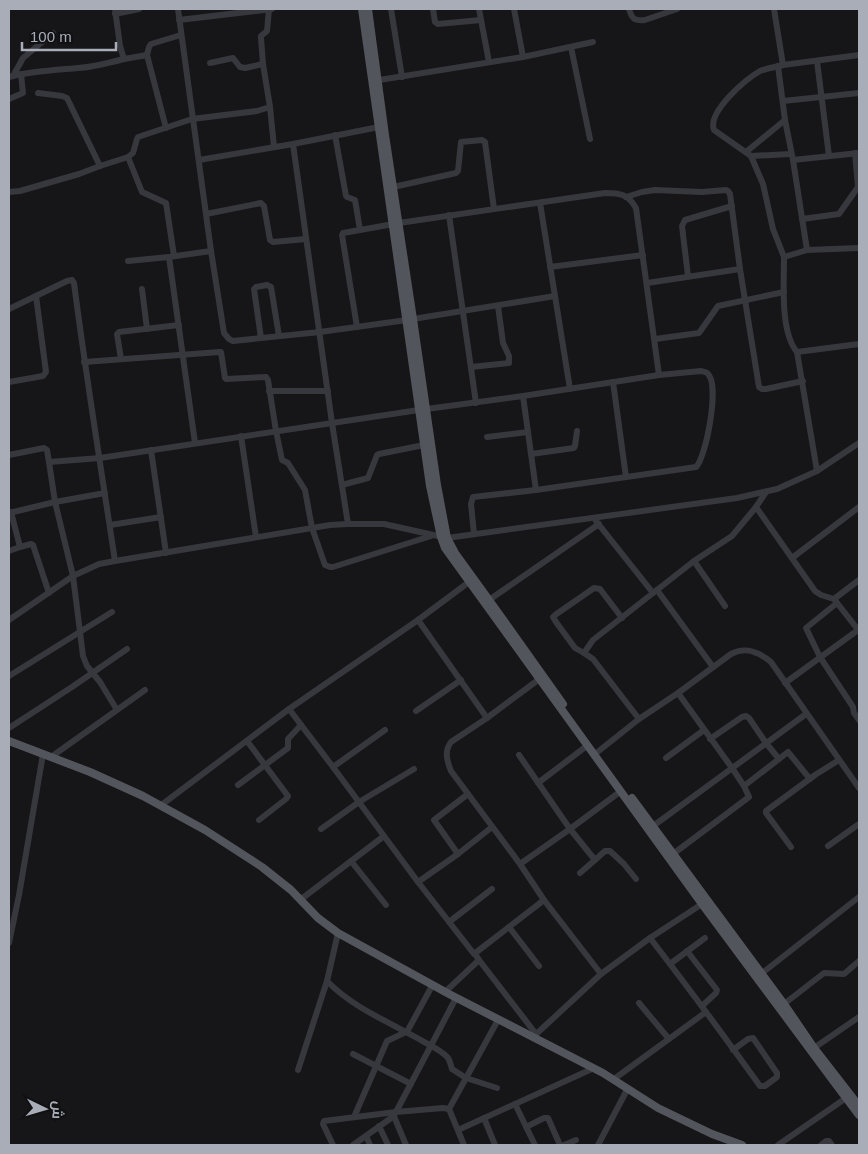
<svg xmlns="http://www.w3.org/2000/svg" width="868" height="1154" viewBox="0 0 868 1154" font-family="Arial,Cairo,sans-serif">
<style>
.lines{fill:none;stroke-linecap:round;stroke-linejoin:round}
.minor{stroke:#37383d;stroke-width:6}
.major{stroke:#53555c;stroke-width:8}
</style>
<rect width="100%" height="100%" fill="#161618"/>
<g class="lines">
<g class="minor">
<path d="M 115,9 L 120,46 L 124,59 L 147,55"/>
<path d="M 178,9 L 211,251 L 224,333 L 229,339 L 233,341 L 320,332 L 407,320 L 555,296"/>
<path d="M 269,9 L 267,31 L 261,36 L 261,38 L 263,64 L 270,107"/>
<path d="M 391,9 L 402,77"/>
<path d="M 433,9 L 435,22 L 438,24 L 481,20"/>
<path d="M 479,9 L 489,62"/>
<path d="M 629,9 C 632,19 634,21 645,20 L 677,9"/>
<path d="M 774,9 L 783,65 L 859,55"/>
<path d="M 115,14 L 139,9"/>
<path d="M 179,20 L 272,9"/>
<path d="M 571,47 L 590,139"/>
<path d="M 523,57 L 593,42"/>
<path d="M 817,61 L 829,156"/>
<path d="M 210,63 L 233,58 L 240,67 L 245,68 L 263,64"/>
<path d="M 783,65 C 776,67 768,68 760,71 C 746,79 707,112 714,130 L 751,156 L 791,154"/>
<path d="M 778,66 L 785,120 L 793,160 L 807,250 L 859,248"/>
<path d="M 13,76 L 23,58 L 53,33"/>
<path d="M 9,77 C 31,71 55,70 78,68 C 94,67 109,63 124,59"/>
<path d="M 373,81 L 523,57 L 514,9"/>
<path d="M 38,93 L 62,96 L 67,98 L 100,166"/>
<path d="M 9,99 L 23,93 L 21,74"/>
<path d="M 783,101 L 859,93"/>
<path d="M 166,128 L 147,55 L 149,47 L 151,44 L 181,35"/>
<path d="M 293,144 L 332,423 L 348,524"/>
<path d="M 746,152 L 785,120"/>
<path d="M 751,156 L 763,184 L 773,229 L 784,257"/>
<path d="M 128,157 L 142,192 L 166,203 L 174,256"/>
<path d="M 199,160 L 293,144 L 379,127"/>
<path d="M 793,160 L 859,153"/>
<path d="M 389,188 L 456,173 L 458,171 L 461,142 L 482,140 L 485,142 L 494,209"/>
<path d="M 9,192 L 20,191 L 79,174 L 100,166 L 128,157 L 133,153 L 137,139 L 138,137 L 192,119 L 257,111 L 270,107 L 274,147"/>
<path d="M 626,197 L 642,192 L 655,190 L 702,192 L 726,190 L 728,191 L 730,194 L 740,269 L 759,387 L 762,389 L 766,389 L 803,381"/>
<path d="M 540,203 L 570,389"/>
<path d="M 206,214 L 261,203 L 264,206 L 270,240 L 273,242 L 306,239"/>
<path d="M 449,215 L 476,403"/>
<path d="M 802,219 L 839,214 L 858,187 L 855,153"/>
<path d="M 128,261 L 169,257"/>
<path d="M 550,267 L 643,255"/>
<path d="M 688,276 L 682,226 L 685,220 L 732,206"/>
<path d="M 647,283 L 740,269"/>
<path d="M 142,289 L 147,329"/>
<path d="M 9,309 L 67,281 L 72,280 L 74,283 C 86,376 101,468 115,561"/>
<path d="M 357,327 L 342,235 L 343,233 L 360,230"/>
<path d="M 261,338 L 254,289 L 256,287 L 267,285 L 271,287 L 279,336"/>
<path d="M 655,339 L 699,333 L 718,306 L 784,292"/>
<path d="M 797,352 C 780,332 784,284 784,257 L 807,250"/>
<path d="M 121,359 L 117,334 L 119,332 L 179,325"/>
<path d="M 84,362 L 220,352 L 221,352 L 225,378 L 226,379 L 266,377 L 268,380 L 276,431 L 282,460 L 288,463 L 305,490 L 312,528 L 325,565 L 330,567 L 333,567 L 431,536"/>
<path d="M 471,367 L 509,363 L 509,356 L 503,343 L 498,306"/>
<path d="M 9,382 L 43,376 L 46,372 L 36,296"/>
<path d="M 613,382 L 626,477"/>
<path d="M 269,391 L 328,391"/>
<path d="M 523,396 L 536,490 L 696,467 C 706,458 720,385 708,374 C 707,372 704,372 701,371 L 659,375"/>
<path d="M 241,436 L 256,537"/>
<path d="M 487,437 L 528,432"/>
<path d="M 195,443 L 169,257 L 211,251"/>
<path d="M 151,450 L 166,553"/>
<path d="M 531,454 L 574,448 L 575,446 L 577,431"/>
<path d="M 9,455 L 44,448 L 47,450 L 49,462"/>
<path d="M 817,471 L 797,352 L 859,344"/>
<path d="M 342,485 L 368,478 L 377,455 L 379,454 L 424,445"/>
<path d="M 756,507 L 815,591 L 821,595 L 834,599"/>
<path d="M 9,513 L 55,502 L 105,493"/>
<path d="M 596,521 L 653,593"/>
<path d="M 110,525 L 161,517"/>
<path d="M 474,534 L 471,504 L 473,497 L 536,490"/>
<path d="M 20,547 L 31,544 L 33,545 L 49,593"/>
<path d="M 9,551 L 20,547 L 11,512"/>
<path d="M 792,558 L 859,507"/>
<path d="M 694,561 L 725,606"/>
<path d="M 859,580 L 834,599 L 859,631"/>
<path d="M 657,590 L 713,667"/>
<path d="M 489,600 L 599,524"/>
<path d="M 837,603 L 806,628 L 820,657 L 853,707 L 854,713 L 859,720"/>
<path d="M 9,620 L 73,576 L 99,564 L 115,561 L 330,525 L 348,524 L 384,524 L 447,538 L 737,498 L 777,489 L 817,471 L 859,443"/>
<path d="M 418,620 L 487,718"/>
<path d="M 584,653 L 575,648 L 556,622 L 553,617 L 555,615 L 594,588 L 600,589 L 622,618"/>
<path d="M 9,676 L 112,612"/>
<path d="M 542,677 L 487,718 L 451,742 C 444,751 447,761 451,771 L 520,864 L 544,900 L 601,974"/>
<path d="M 785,683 L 858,630"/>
<path d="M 289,709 L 333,767 L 418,882 L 474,954 L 544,900"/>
<path d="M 117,710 L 100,682 L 87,666 L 83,656 L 73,576 L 55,502 L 49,462 L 100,458 L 419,410 L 523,396 L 659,375 L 636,208 C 628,194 620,193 605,193 L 399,223 L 360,230 L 355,200 L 347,197 L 346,196 L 335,135"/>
<path d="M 416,711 L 461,680"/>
<path d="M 639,719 L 593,659 L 584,653 L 593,640 L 694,561 L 732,536 L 756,507 L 766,492"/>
<path d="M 9,728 L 72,687 L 127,649"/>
<path d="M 710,739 L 742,717 L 746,716 L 749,718 L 766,743 L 779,759"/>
<path d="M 247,741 L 288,796 L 286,799 L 259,820"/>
<path d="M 595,754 L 639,719 L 678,693 L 731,654 C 746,646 759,652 771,662 L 859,788"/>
<path d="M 519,755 L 570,829 L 595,860 L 605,851 L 610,851 L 624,864 L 636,879"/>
<path d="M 51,757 L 145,690"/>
<path d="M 666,758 L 704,730"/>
<path d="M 333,767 L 385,730"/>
<path d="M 538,783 L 588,745"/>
<path d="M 238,785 L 288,748 L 288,739 L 301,725"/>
<path d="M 744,786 L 788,752 L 810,779"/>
<path d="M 160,806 L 289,709 L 418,620 L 469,582"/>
<path d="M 321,829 L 359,802 L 414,769"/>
<path d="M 649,829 L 806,714"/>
<path d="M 828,846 L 859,824"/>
<path d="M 791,847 L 766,813 L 766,811 L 815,775 L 839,760"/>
<path d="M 458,854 L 434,820 L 468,794"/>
<path d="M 673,854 L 749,797 L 744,786 L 732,768 L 678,693"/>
<path d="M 351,861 L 386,905"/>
<path d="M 520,864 L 570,829 L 621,791"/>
<path d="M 580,873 L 595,860"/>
<path d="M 418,882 L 458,854 L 492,827"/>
<path d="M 300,900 L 384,836"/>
<path d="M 449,922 L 492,889"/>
<path d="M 509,927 L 539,966"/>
<path d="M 338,933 L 327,981 C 352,1007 387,1021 419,1039 C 427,1044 443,1051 448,1058 C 450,1061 451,1066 452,1069 L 466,1078 L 497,1088"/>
<path d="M 650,938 C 688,987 724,1036 760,1086 L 765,1086 L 777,1077 L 777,1073 L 753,1038 L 748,1039 L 733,1050"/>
<path d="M 9,943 L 19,895 L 43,754"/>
<path d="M 687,951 L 717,990 L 716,993 L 702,1006"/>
<path d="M 479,960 L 536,1034"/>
<path d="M 670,964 L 705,938"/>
<path d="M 761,974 L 859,897"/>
<path d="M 445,992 L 479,960 L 477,957"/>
<path d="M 639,1003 L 669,1039"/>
<path d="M 784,1004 L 824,973 L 844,974 L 859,961"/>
<path d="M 533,1037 L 601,974 L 650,938 L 705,902"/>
<path d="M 811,1050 L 859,1017"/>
<path d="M 353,1054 L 411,1084"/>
<path d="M 298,1070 L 327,981"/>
<path d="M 614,1079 L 706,1012"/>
<path d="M 515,1104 L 535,1145"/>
<path d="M 449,1109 L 498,1020"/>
<path d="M 396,1112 L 443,1108 L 449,1109 L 464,1145"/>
<path d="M 393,1114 L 406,1145"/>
<path d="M 354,1117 L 387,1041 L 406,1032 L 408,1030 L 432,986"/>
<path d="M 484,1118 L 495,1145"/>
<path d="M 379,1126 L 388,1145"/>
<path d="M 526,1127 L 544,1118 L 548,1118 L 560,1145"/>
<path d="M 458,1130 L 594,1068"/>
<path d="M 366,1136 L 370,1145"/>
<path d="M 333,1145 L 323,1124 L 324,1121 L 396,1112 L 456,998"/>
<path d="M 353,1145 L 394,1116"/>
<path d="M 564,1145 L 576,1140"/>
<path d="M 598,1145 L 628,1088"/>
<path d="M 778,1145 L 849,1096"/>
<path d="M 821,1145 L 826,1141 L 829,1141 L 832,1145"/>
</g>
<g class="major">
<path d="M 362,9 L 430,486 L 441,537 L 445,548 L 702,904 L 835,1083 L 859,1115"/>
<path d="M 368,9 L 385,135 L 413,319 L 426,409 L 437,485 L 447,538 L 455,553 L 489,600 L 563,704"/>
<path d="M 9,741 L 90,772 L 143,796 L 205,830 L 262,867 L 291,890 L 318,918 L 338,933 L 449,994 L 603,1073 L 658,1108 L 712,1134 L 742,1145"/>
<path d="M 632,798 L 784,1004 L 814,1048 L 859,1106"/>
</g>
</g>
<rect width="868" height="1154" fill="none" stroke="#a8adb8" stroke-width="20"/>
<g transform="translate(45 1109) rotate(95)" stroke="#111113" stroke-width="4" paint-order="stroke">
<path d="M0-4L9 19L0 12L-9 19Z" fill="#a8adb8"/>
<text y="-8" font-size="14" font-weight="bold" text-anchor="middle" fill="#a8adb8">ش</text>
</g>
<path d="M22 42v8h94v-8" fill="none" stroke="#a8adb8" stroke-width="2.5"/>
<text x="30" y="42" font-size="15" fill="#a8adb8" stroke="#111113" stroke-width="4" paint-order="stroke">100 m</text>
</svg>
